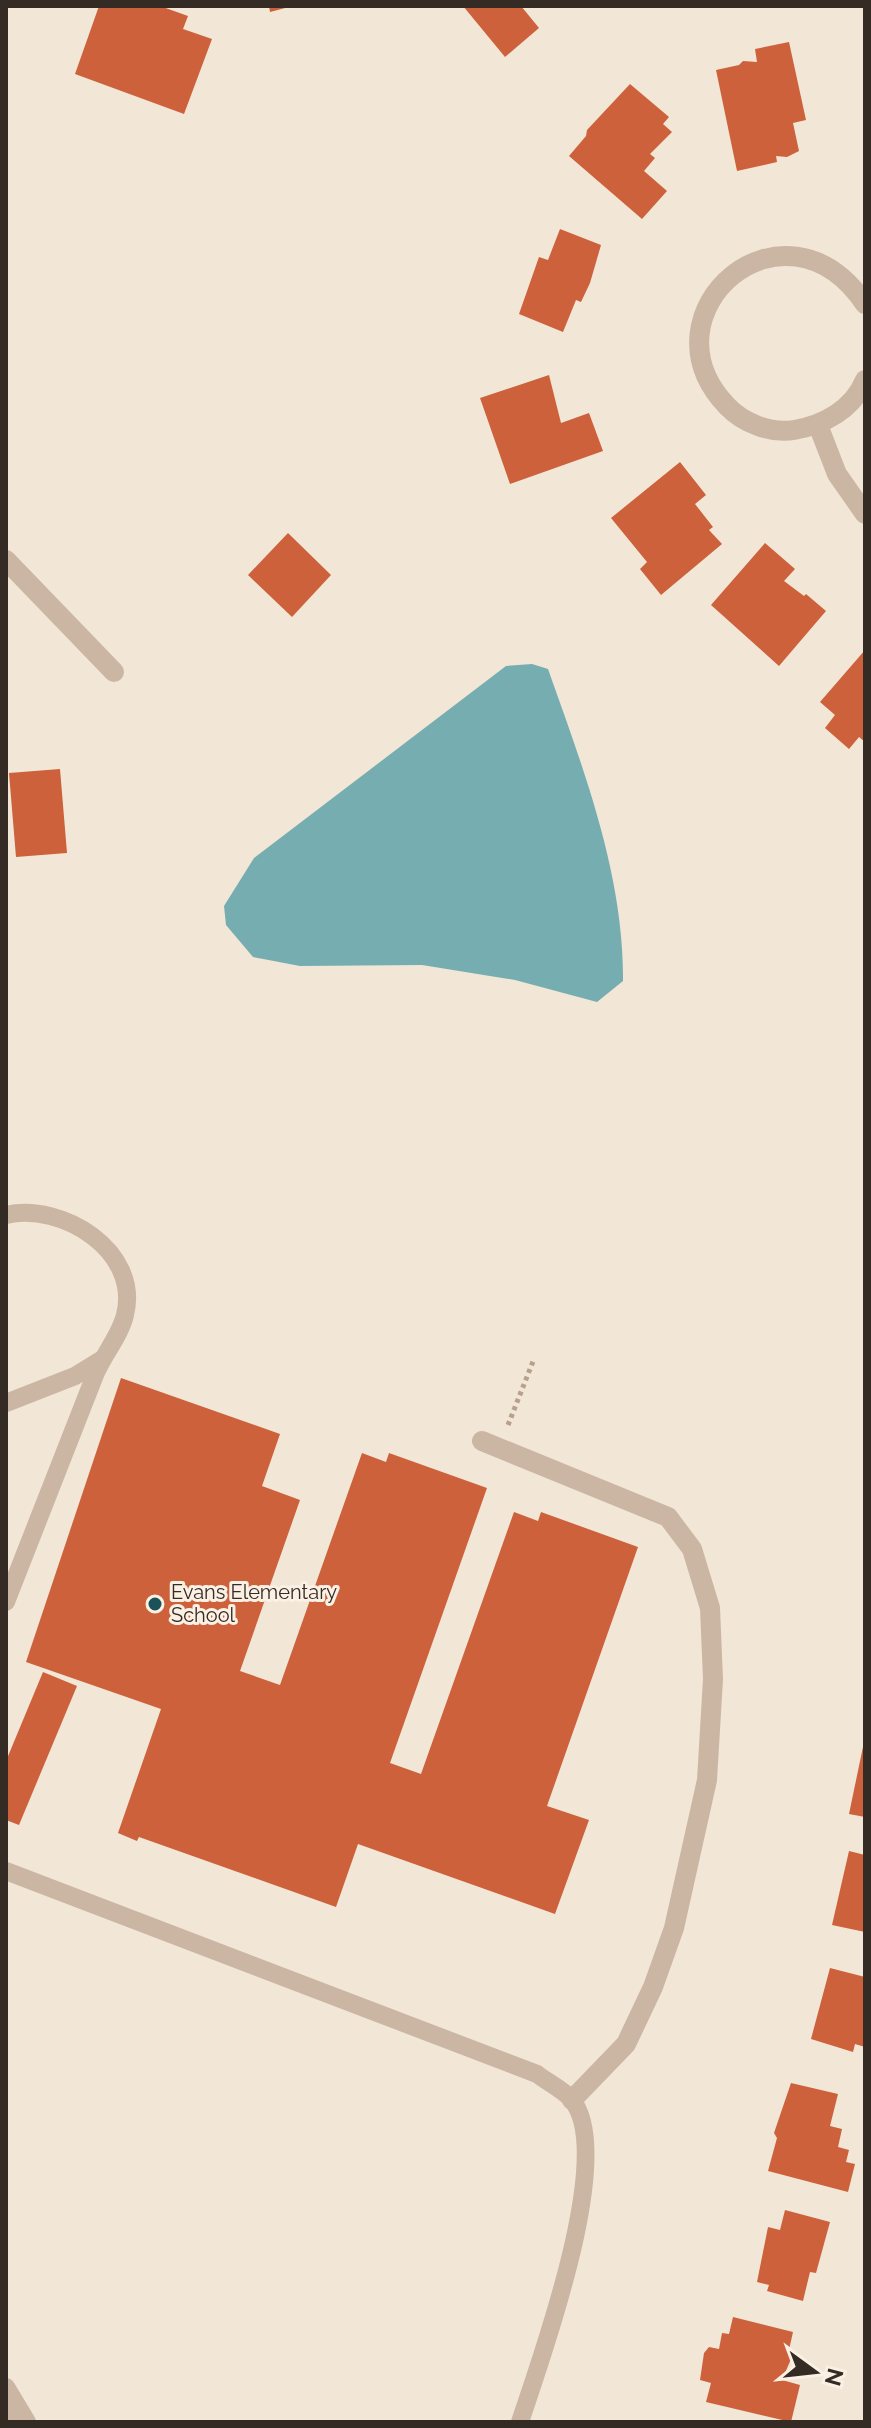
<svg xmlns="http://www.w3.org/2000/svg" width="871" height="2428" viewBox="0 0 871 2428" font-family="Raleway,sans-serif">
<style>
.water{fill:#75adb1}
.building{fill:#cd613b}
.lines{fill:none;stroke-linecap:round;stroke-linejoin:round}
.path{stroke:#b7a08d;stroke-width:5;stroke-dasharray:4 4;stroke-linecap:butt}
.service{stroke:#cbb6a3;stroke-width:18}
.minor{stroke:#cbb6a3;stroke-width:20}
.tertiary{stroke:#cbb6a3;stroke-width:20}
.poi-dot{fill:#195359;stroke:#faf0e4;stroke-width:3}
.labels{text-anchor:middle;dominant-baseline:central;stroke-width:6;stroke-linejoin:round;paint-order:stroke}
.poi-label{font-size:20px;fill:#352b25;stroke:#faf0e4;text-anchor:start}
</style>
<rect width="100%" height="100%" fill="#f2e6d7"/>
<path class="water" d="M 532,664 L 548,669 C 583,768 624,874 623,981 L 597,1002 L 515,980 L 422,965 L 300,966 L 253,957 L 226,925 L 224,906 L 254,858 L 506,666 Z"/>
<g class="building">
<path d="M 99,6 L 160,6 L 188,16 L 183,29 L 212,39 L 184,114 L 75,74 Z"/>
<path d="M 269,6 L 289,6 L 289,7 L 270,12 Z"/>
<path d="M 463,6 L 521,6 L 539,28 L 505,57 Z"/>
<path d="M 789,42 L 806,120 L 793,123 L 799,151 L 787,157 L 776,156 L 777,162 L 737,171 L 716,70 L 739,65 L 743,61 L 757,62 L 755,49 Z"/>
<path d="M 630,84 L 669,117 L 663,124 L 672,132 L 650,154 L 655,158 L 644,171 L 667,191 L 642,219 L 569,156 L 586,136 L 587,130 Z"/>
<path d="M 560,229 L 601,245 L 590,283 L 581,302 L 576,300 L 563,332 L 519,314 L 539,257 L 548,260 Z"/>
<path d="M 549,375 L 561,423 L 589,413 L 603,451 L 510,484 L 480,398 Z"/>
<path d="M 680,462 L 706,495 L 695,504 L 713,527 L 709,530 L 722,544 L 661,595 L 640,569 L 647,562 L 611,518 Z"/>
<path d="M 288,533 L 331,575 L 292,617 L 248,575 Z"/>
<path d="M 765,543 L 795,569 L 784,581 L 804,596 L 806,594 L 826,611 L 779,666 L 711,605 Z"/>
<path d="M 865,650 L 865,742 L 859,737 L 849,749 L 825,728 L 835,715 L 820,702 Z"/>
<path d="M 60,769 L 67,853 L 16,857 L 9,773 Z"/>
<path d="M 121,1378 L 280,1434 L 262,1486 L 300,1500 L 240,1671 L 280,1685 L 362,1453 L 386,1462 L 389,1453 L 487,1488 L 390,1763 L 421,1774 L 514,1512 L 538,1521 L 541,1512 L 638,1547 L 547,1806 L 589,1820 L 555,1914 L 358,1844 L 336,1907 L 139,1837 L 137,1841 L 118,1833 L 161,1709 L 26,1662 Z"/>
<path d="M 43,1672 L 77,1686 L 19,1825 L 6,1820 L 6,1761 Z"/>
<path d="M 864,1742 L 865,1742 L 865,1817 L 849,1814 Z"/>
<path d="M 849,1851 L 865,1855 L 865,1932 L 832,1925 Z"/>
<path d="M 830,1968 L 865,1977 L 865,2047 L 855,2044 L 853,2052 L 811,2039 Z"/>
<path d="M 791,2083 L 838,2094 L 830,2126 L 842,2129 L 838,2147 L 849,2150 L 846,2162 L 855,2164 L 848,2192 L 768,2171 L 777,2138 L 774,2133 Z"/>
<path d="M 785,2210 L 830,2222 L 816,2273 L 810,2272 L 803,2301 L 767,2291 L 769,2285 L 757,2282 L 768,2227 L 780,2230 Z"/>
<path d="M 733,2317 L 793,2332 L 789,2350 L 794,2352 L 782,2380 L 800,2385 L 791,2422 L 706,2402 L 711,2383 L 700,2380 L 704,2353 L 709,2347 L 719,2349 L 722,2333 L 729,2334 Z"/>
</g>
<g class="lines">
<path class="path" d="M 508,1425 L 534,1359"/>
<g class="service">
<path d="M 6,1215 C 62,1202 141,1251 125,1315 C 120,1336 103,1355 95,1375 C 65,1451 36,1526 6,1602"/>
<path d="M 6,1403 L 75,1376 L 101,1360"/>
<path d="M 6,1871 L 537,2074 C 547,2082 564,2090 572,2100 C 616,2154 541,2358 520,2422"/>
<path d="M 6,2387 L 27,2422"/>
</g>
<g class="minor">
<path d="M 865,304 C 784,185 638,313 727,406 C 743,423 771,434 794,430 C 824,425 853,409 865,380"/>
<path d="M 818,425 L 837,474 L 865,514"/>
<path d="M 6,560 L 114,672"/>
<path d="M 482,1441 L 668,1517 L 692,1549 L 710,1608 L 713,1679 L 707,1780 L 674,1928 L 653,1987 L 626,2044 L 572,2100"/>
</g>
<path class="tertiary" d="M 6,2411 L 19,2422"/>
</g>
<circle class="poi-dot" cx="155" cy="1604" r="8"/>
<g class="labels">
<g class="poi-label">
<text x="171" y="1592">Evans Elementary<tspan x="171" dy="23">School</tspan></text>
</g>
</g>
<rect width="871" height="2428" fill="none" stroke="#352b25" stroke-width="16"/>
<g transform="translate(815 2372) rotate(105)" stroke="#faf0e4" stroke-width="6" paint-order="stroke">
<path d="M0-6L14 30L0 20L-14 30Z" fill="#352b25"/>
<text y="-12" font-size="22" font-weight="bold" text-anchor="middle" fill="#352b25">N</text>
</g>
</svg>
